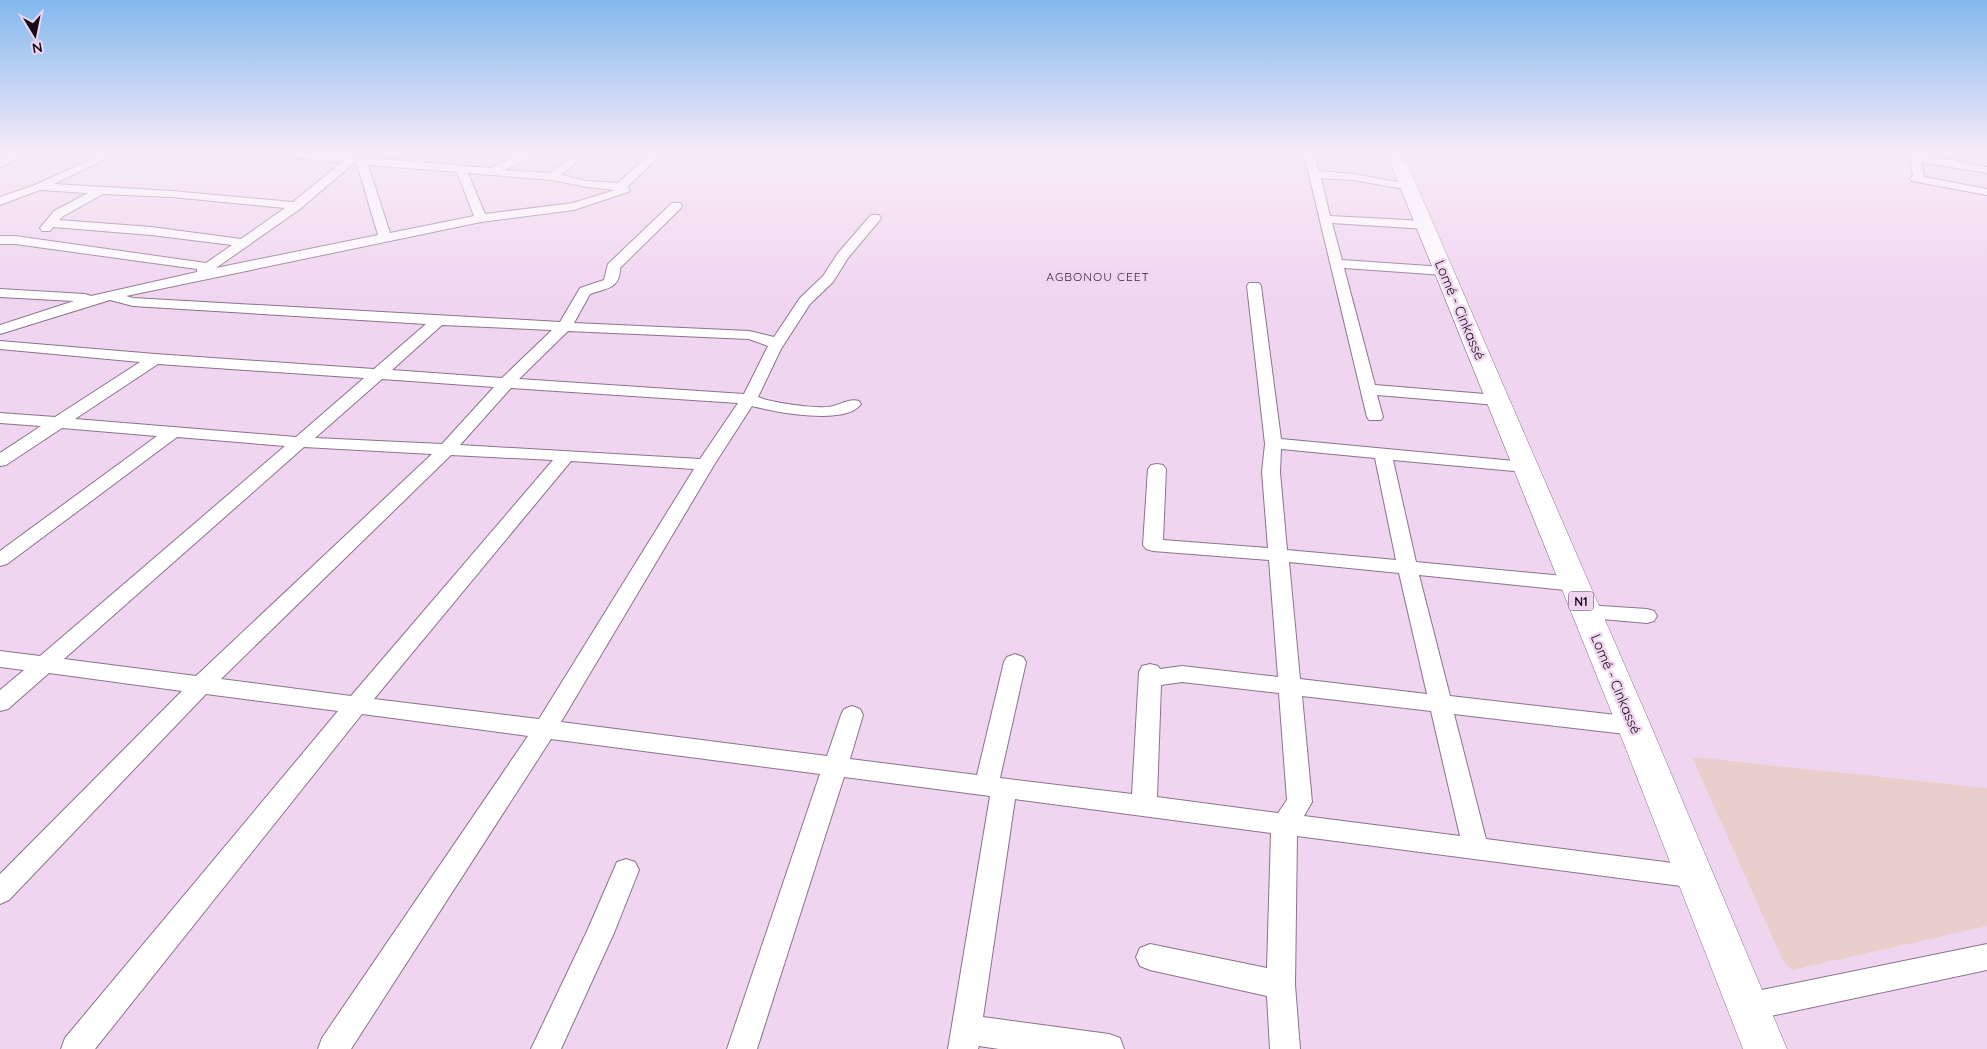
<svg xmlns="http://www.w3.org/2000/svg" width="1987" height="1049" viewBox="0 0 1987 1049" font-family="Quicksand,sans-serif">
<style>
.medical{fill:#e9cecb}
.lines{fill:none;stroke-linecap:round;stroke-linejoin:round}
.minor-casing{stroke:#8b738b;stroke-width:2}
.highway-casing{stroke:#8b738b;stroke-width:1}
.minor{fill:#fff;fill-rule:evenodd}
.highway{fill:#fff;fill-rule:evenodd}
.labels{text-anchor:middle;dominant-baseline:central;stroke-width:5;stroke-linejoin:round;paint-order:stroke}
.far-neighbourhood-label{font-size:12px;letter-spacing:1px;fill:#3a263b;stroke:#f0d5f0}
.shield{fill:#f0d5f0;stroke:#564857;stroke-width:1}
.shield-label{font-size:12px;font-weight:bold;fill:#140c15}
.street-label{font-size:14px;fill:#140c15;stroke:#f0d5f0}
</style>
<rect width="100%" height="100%" fill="#f0d5f0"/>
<path class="medical" d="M 1692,757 L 1987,788 L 1987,926 L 1792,970 L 1784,963 Z"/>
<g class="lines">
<g class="minor-casing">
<g id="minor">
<path d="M 14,154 L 29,154 L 0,167 L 0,160 Z"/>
<path d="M 102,154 L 116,154 L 54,184 L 172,191 L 293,202 L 342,162 L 283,157 L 278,154 L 323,154 L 491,168 L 513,157 L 506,154 L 528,154 L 528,158 L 505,170 L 550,173 L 575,154 L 587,154 L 561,175 L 587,181 L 618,183 L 650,154 L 662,154 L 627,187 L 630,190 L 628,192 L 574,210 L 481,222 L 126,296 L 133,298 L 560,322 L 580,288 L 604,280 L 608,264 L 672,203 L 680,203 L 682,206 L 680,209 L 620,268 C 620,289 607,288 590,294 L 574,323 L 749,331 L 774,337 L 800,298 L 823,276 L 838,253 L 871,215 L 879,215 L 881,218 L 879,221 L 848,258 L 833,282 L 810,304 L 781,349 L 758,397 C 773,403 812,408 828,407 C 839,406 848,398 859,401 L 861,404 C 846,426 775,412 752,406 L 714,465 L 561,722 L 827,756 L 841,715 L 844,709 L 852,706 L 860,709 L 863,715 L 850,759 L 977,775 L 1004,662 L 1007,657 L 1015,654 L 1023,657 L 1026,662 L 1000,778 L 1132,794 L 1139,672 L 1142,666 L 1150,664 L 1158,666 L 1160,669 L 1182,666 L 1278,677 L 1269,560 L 1153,551 L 1146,549 L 1143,545 L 1148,469 L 1151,465 L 1157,464 L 1163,465 L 1166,469 L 1163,540 L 1268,548 L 1262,472 L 1265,444 L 1247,286 L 1249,283 L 1259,283 L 1261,286 L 1281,439 L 1525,462 L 1531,463 L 1534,467 L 1531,471 L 1525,472 L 1393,460 L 1416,562 L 1574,577 L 1581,579 L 1584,584 L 1581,589 L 1574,591 L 1419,575 L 1450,696 L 1634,717 L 1642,720 L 1646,726 L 1642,732 L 1634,735 L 1454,714 L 1486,839 L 1696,866 L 1705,869 L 1709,877 L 1705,885 L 1696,888 L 1297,836 L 1295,985 L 1300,1049 L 1270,1049 L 1267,996 L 1150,970 L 1140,966 L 1136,957 L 1140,948 L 1150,944 L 1267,968 L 1271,833 L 1015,799 L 983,1017 L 1109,1034 L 1120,1038 L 1124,1049 L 999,1049 L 979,1046 L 978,1049 L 948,1049 L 990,796 L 844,777 L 757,1049 L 727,1049 L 820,774 L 551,739 L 351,1049 L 318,1049 L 322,1038 L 528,736 L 362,714 L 95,1049 L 61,1049 L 65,1038 L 338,711 L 206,694 L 9,900 L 0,904 L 0,874 L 182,691 L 49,673 L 8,709 L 0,711 L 0,690 L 24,670 L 0,667 L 0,651 L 40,656 L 285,446 L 177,437 L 7,564 L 0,566 L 0,551 L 157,436 L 62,428 L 6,465 L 0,466 L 0,453 L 41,426 L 0,423 L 0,413 L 55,417 L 140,362 L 0,349 L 0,341 L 155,354 L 374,369 L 426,324 L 133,306 L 110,300 L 0,334 L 0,325 L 74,301 L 0,297 L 0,289 L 85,294 L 91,296 L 197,272 L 197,269 L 15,244 L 0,244 L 0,236 L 15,236 L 206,263 L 232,245 L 151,235 L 53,227 L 50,231 L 42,231 L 40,228 L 54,211 L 88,193 L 40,190 L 0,205 L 0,197 L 35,185 ZM 354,163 L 357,164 L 378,235 L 216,268 L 300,209 ZM 368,165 L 457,172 L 474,216 L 390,233 ZM 468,173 L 552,180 L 587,187 L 615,190 L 573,203 L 485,214 ZM 103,194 L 172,197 L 285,208 L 241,239 L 151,227 L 59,220 L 62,217 ZM 442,325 L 552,330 L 502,378 L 392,370 ZM 568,331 L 749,339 L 768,346 L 744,394 L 519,379 ZM 158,364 L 364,378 L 296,437 L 75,419 ZM 382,379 L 494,387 L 442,444 L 315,438 ZM 511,388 L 738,403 L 700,459 L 460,445 ZM 304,447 L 432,454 L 196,676 L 64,659 ZM 1281,449 L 1375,458 L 1396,560 L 1287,550 L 1280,472 ZM 451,455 L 553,460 L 351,696 L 221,679 ZM 571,461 L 694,469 L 539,719 L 374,699 ZM 1289,562 L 1399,573 L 1427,694 L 1300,679 ZM 1182,682 L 1279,693 L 1287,800 L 1278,813 L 1157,797 L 1161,685 ZM 1302,696 L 1431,711 L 1460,836 L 1304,816 L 1312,802 Z"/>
<path d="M 1304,154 L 1314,154 L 1319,171 L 1353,174 L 1409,184 L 1415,187 L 1409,190 L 1353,180 L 1321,178 L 1330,216 L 1425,221 L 1431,225 L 1425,229 L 1332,223 L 1342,260 L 1444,267 L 1451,271 L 1444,275 L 1344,268 L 1375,385 L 1497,395 L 1503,397 L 1505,400 L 1503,403 L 1497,405 L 1377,395 L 1383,417 L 1381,420 L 1369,420 L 1367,417 Z"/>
<path d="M 1826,154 L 1836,154 L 1836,159 L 1831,162 L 1827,161 Z"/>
<path d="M 1909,154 L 1919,154 L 1987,167 L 1987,173 L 1921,162 L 1924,177 L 1987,189 L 1987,195 L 1912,181 L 1910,179 L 1913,175 Z"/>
<path d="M 1586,605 L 1647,609 L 1654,611 L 1657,616 L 1654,621 L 1647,623 L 1579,617 L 1576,612 L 1579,607 Z"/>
<path d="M 626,859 L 635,862 L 639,870 L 614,933 L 561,1049 L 531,1049 L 588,929 L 617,862 Z"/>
<path d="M 1987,944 L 1987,970 L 1747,1021 L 1737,1017 L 1732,1007 L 1737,997 L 1747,993 Z"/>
</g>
</g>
<g class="highway-casing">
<path id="highway" d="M 1387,154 L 1403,154 L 1651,726 L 1787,1049 L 1743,1049 L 1617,726 Z"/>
</g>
<use href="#minor" class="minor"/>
<use href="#highway" class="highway"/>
</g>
<linearGradient id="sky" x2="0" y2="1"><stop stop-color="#83b8ee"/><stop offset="0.51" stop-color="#f8ecf8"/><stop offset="1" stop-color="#f8ecf8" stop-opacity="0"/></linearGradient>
<rect width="1987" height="301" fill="url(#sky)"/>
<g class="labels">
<g class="far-neighbourhood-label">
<text x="1098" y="276">AGBONOU CEET</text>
</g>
<rect class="shield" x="1568.5" y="591.5" width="25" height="19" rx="4"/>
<g class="shield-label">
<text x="1581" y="601">N1</text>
</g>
<g class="street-label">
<text transform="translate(1460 310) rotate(67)">Lomé - Cinkassé</text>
<text transform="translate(1616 684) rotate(67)">Lomé - Cinkassé</text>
</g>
</g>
<g transform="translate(35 35) rotate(170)" stroke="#f0d5f0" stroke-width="4" paint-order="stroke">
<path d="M0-4L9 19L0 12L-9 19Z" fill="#140c15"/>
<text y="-8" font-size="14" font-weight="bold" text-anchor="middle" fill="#140c15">N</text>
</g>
</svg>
